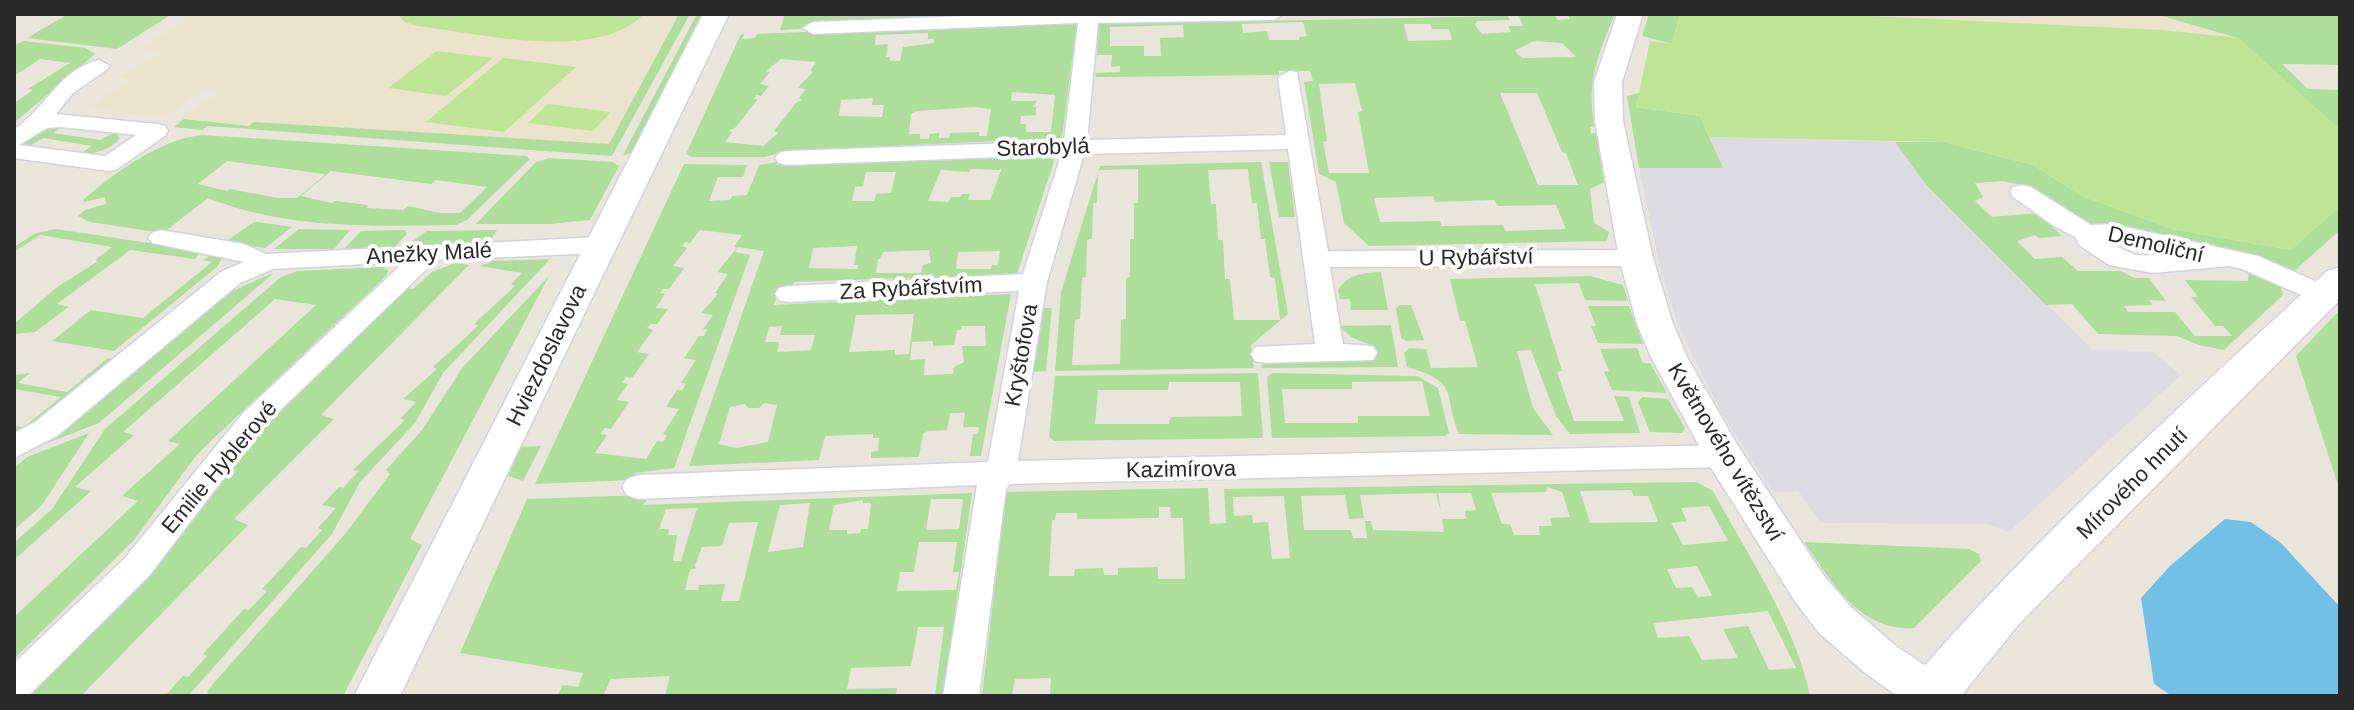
<svg xmlns="http://www.w3.org/2000/svg" width="2354" height="710" viewBox="0 0 2354 710" font-family="Helvetica,sans-serif">
<style>
.industrial{fill:#dedce3}
.education{fill:#ebe3cb}
.green{fill:#adde9a;fill-rule:evenodd}
.pitch{fill:#bee596}
.water{fill:#73c0e7}
.lines{fill:none;stroke-linecap:round;stroke-linejoin:round}
.minor-casing{stroke:#d1d2e1;stroke-width:3}
.tertiary-casing{stroke:#d1d2e1;stroke-width:3}
.secondary-casing{stroke:#d1d2e1;stroke-width:3}
.minor{fill:#fff;fill-rule:evenodd}
.tertiary{fill:#fff;fill-rule:evenodd}
.secondary{fill:#fff;fill-rule:evenodd}
.labels{text-anchor:middle;dominant-baseline:central;stroke-width:8;stroke-linejoin:round;paint-order:stroke}
.street-label{font-size:22px;fill:#292929;stroke:#fff}
</style>
<rect width="100%" height="100%" fill="#eae5db"/>
<path class="industrial" d="M 1710,137 L 1895,142 L 1926,185 L 2093,350 L 2152,351 L 2181,375 L 2009,532 L 1987,524 L 1821,523 L 1798,491 L 1773,493 L 1721,412 L 1677,323 L 1659,262 L 1639,168 L 1722,168 Z"/>
<g class="education">
<path d="M 189,14 L 679,14 L 609,144 L 254,122 L 249,126 L 180,119 L 221,91 L 205,89 L 162,118 L 87,108 L 132,80 L 119,77 L 162,52 L 139,49 L 181,23 Z"/>
<path d="M 1828,14 L 2155,14 L 2238,38 L 2162,30 Z"/>
</g>
<g class="green">
<path d="M 68,14 L 172,14 L 117,49 L 27,38 Z"/>
<path d="M 679,14 L 690,14 L 612,156 L 208,126 L 202,130 L 174,127 L 184,119 L 249,126 L 254,122 L 609,144 Z"/>
<path d="M 697,14 L 704,14 L 634,152 L 623,155 Z"/>
<path d="M 785,14 L 1054,14 L 780,30 Z"/>
<path d="M 1649,14 L 1680,14 L 1672,44 L 1642,36 Z"/>
<path d="M 2155,14 L 2340,14 L 2340,65 L 2282,64 L 2308,89 L 2340,90 L 2340,130 L 2238,38 Z"/>
<path d="M 1555,15 L 1557,20 L 1570,19 L 1568,15 L 1614,16 C 1597,57 1587,82 1594,126 L 1590,127 L 1591,133 L 1596,134 L 1604,182 L 1590,189 L 1594,223 L 1609,232 L 1607,241 L 1369,246 L 1344,223 L 1336,182 L 1319,174 L 1304,82 L 1313,81 L 1310,71 L 1279,71 L 1279,75 L 1110,77 L 1096,77 L 1095,73 L 1120,72 L 1120,66 L 1111,67 L 1112,55 L 1097,55 L 1099,24 L 1508,16 L 1510,20 L 1477,21 L 1475,25 L 1482,34 L 1511,32 L 1508,26 L 1523,26 L 1519,16 ZM 1303,22 L 1307,36 L 1299,37 L 1299,40 L 1269,40 L 1267,31 L 1243,33 L 1242,24 ZM 1430,24 L 1432,29 L 1449,29 L 1452,40 L 1408,41 L 1404,24 ZM 1183,25 L 1184,37 L 1160,38 L 1161,56 L 1144,56 L 1144,46 L 1110,46 L 1110,27 ZM 1534,41 L 1562,43 L 1576,57 L 1523,58 L 1517,54 L 1516,50 ZM 1355,83 L 1362,111 L 1358,112 L 1369,173 L 1329,173 L 1323,142 L 1327,141 L 1319,84 ZM 1500,93 L 1537,93 L 1562,152 L 1566,153 L 1578,185 L 1538,185 ZM 1433,196 L 1435,202 L 1495,200 L 1497,206 L 1556,205 L 1566,229 L 1505,231 L 1503,225 L 1442,226 L 1440,221 L 1380,222 L 1374,198 Z"/>
<path d="M 1077,21 L 1062,138 L 786,151 L 765,157 L 691,157 L 686,154 L 741,34 L 744,34 L 742,39 L 755,38 L 757,34 ZM 928,33 L 928,39 L 934,39 L 934,43 L 903,47 L 900,61 L 890,61 L 890,57 L 886,57 L 888,44 L 875,45 L 876,35 ZM 781,59 L 816,62 L 810,71 L 813,72 L 797,88 L 806,89 L 799,98 L 802,100 L 796,103 L 774,131 L 778,133 L 763,146 L 725,142 L 732,132 L 728,131 L 735,128 L 758,99 L 754,99 L 756,95 L 761,96 L 769,86 L 760,84 L 770,72 L 766,71 ZM 1012,92 L 1055,95 L 1051,132 L 1026,132 L 1026,124 L 1020,124 L 1021,116 L 1036,115 L 1036,107 L 1033,107 L 1037,101 L 1011,101 ZM 873,98 L 872,105 L 884,105 L 882,117 L 839,116 L 841,100 ZM 975,107 L 991,109 L 987,136 L 979,136 L 979,132 L 950,133 L 949,138 L 939,138 L 939,133 L 930,134 L 929,139 L 920,139 L 920,134 L 909,134 L 911,114 L 917,111 Z"/>
<path d="M 24,41 L 85,48 L 95,54 L 14,123 L 14,103 L 33,90 L 28,89 L 70,63 L 40,59 L 14,76 L 14,45 Z"/>
<path d="M 1639,93 L 1636,107 L 1700,116 L 1723,168 L 1639,168 L 1627,96 Z"/>
<path d="M 65,125 L 53,133 L 101,140 L 114,132 L 120,138 C 110,150 95,154 80,154 L 92,146 L 43,138 L 29,147 L 23,142 C 32,130 50,126 65,125 Z"/>
<path d="M 202,135 L 526,156 L 530,159 L 467,220 L 456,225 C 372,226 288,230 208,198 L 163,233 L 90,222 L 78,216 L 85,210 L 106,204 L 105,197 L 85,202 L 83,200 C 116,172 158,140 202,135 ZM 227,161 L 324,174 L 325,175 L 297,198 L 278,198 L 230,189 L 227,191 L 198,184 ZM 331,171 L 431,184 L 436,180 L 487,187 L 460,213 L 440,213 L 408,206 L 403,210 L 367,208 L 368,205 L 335,201 L 332,203 L 301,196 Z"/>
<path d="M 1895,142 L 1944,142 L 2033,165 L 2082,196 L 2172,229 L 2291,250 L 2340,206 L 2340,230 L 2291,274 L 2077,222 L 2017,184 L 2003,181 L 1975,183 L 1983,197 L 1975,201 L 1992,217 L 2037,213 L 2062,236 L 2039,238 L 2035,235 L 2017,241 L 2035,259 L 2062,257 L 2078,271 L 2121,271 L 2134,278 L 2149,278 L 2166,301 L 2149,300 L 2152,305 L 2124,306 L 2128,312 L 2175,312 L 2195,336 L 2232,336 L 2223,326 L 2215,326 L 2191,297 L 2198,297 L 2185,280 L 2248,281 L 2249,270 L 2280,283 L 2283,295 L 2224,350 L 2199,345 L 2177,336 L 2098,334 L 2072,304 L 2046,305 L 1926,185 Z"/>
<path d="M 1049,156 L 1054,161 L 1017,274 L 794,282 L 790,288 L 780,288 L 774,305 L 1011,294 L 981,456 L 970,456 L 973,434 L 978,434 L 979,427 L 963,427 L 965,413 L 950,413 L 947,430 L 928,431 L 923,434 L 919,457 L 871,458 L 871,452 L 878,451 L 879,438 L 873,438 L 873,434 L 825,436 L 819,460 L 689,466 L 764,251 L 738,247 L 735,252 L 750,255 L 674,468 L 636,473 L 632,480 L 535,484 L 684,164 L 747,165 L 743,177 L 718,177 L 709,201 L 730,200 L 732,196 L 747,195 L 759,165 L 777,162 L 777,165 ZM 1002,168 L 990,200 L 968,200 L 970,194 L 962,194 L 960,197 L 951,197 L 948,202 L 928,201 L 941,170 L 969,172 L 971,169 L 999,170 ZM 866,172 L 896,172 L 891,193 L 876,194 L 874,201 L 852,201 L 855,187 L 863,186 ZM 700,230 L 742,235 L 734,247 L 737,248 L 717,272 L 728,274 L 715,293 L 718,294 L 701,313 L 713,315 L 703,329 L 707,330 L 704,336 L 699,336 L 684,358 L 696,360 L 681,383 L 686,384 L 682,390 L 677,390 L 666,407 L 679,409 L 663,434 L 667,435 L 663,442 L 657,441 L 646,459 L 595,453 L 607,435 L 600,434 L 605,428 L 611,429 L 629,402 L 617,400 L 628,384 L 622,383 L 626,377 L 632,378 L 649,354 L 637,352 L 653,330 L 647,328 L 651,324 L 657,324 L 668,309 L 656,308 L 665,294 L 660,293 L 663,289 L 669,289 L 684,268 L 673,266 L 687,248 L 682,246 L 685,242 L 690,243 ZM 857,246 L 854,265 L 858,265 L 858,269 L 809,268 L 813,248 ZM 929,250 L 931,263 L 923,265 L 921,273 L 876,273 L 878,259 L 881,259 L 883,252 ZM 1000,251 L 998,265 L 992,265 L 991,269 L 956,269 L 958,252 ZM 914,314 L 909,354 L 895,355 L 895,350 L 849,352 L 856,315 ZM 782,326 L 780,335 L 815,335 L 811,350 L 777,352 L 779,342 L 765,342 L 769,327 ZM 962,326 L 985,326 L 986,346 L 962,346 L 964,362 L 954,367 L 953,374 L 924,375 L 925,359 L 910,360 L 912,342 L 933,341 L 933,346 L 954,345 L 957,330 L 961,330 ZM 764,403 L 777,405 L 768,442 L 736,448 L 719,444 L 730,407 L 745,404 L 748,408 L 759,408 Z"/>
<path d="M 550,158 L 612,162 L 619,166 L 590,220 L 549,224 L 476,224 L 536,162 Z"/>
<path d="M 1261,162 L 1288,314 L 1251,345 L 1254,368 L 1055,371 L 1061,292 L 1100,166 ZM 1138,169 L 1138,203 L 1134,203 L 1134,239 L 1130,239 L 1130,277 L 1126,278 L 1126,319 L 1121,320 L 1120,364 L 1072,365 L 1075,320 L 1080,319 L 1082,278 L 1086,277 L 1087,240 L 1092,239 L 1093,203 L 1097,203 L 1098,170 ZM 1248,169 L 1252,203 L 1257,203 L 1261,239 L 1265,239 L 1270,277 L 1275,278 L 1280,320 L 1234,320 L 1230,279 L 1225,279 L 1223,240 L 1218,240 L 1216,204 L 1211,204 L 1208,170 Z"/>
<path d="M 1269,162 L 1288,162 L 1295,217 L 1279,217 Z"/>
<path d="M 254,222 L 258,222 L 292,227 L 265,248 L 225,242 Z"/>
<path d="M 56,229 L 195,250 L 201,252 L 195,259 L 130,250 L 57,304 L 69,307 L 35,332 L 14,334 L 14,324 L 56,288 L 98,261 L 95,260 L 112,247 L 40,235 L 14,252 L 14,247 L 36,233 Z"/>
<path d="M 299,229 L 350,230 L 334,249 L 274,249 Z"/>
<path d="M 404,230 L 407,233 L 396,246 L 344,249 L 361,231 Z"/>
<path d="M 497,230 L 489,243 L 407,245 L 427,231 Z"/>
<path d="M 214,253 L 223,256 L 218,266 L 114,351 L 52,341 L 91,310 L 143,318 L 212,262 L 203,260 Z"/>
<path d="M 550,259 L 443,373 L 415,423 L 360,482 L 332,534 L 188,696 L 165,696 L 183,676 L 188,677 L 207,656 L 203,654 L 244,609 L 249,610 L 267,591 L 262,589 L 301,547 L 306,548 L 322,530 L 318,528 L 336,508 L 322,505 L 339,487 L 343,488 L 359,471 L 353,470 L 405,420 L 400,419 L 416,402 L 403,399 L 437,369 L 433,367 L 478,326 L 474,324 L 515,286 L 511,284 L 522,273 L 480,266 L 493,261 Z"/>
<path d="M 455,263 L 469,265 L 321,415 L 334,419 L 234,519 L 248,525 L 81,696 L 21,696 L 184,532 L 224,469 L 248,441 L 407,288 L 413,289 L 432,272 Z"/>
<path d="M 383,267 L 388,271 L 386,276 L 212,440 L 195,457 L 134,540 L 14,659 L 14,617 L 138,501 L 122,496 L 180,444 L 168,441 L 316,305 L 275,299 L 123,432 L 134,435 L 75,487 L 91,491 L 14,560 L 14,543 L 52,509 L 105,429 L 281,277 L 297,271 Z"/>
<path d="M 275,272 L 99,423 L 21,453 L 171,335 L 177,336 L 230,292 Z"/>
<path d="M 1381,272 L 1388,310 L 1351,310 L 1350,299 L 1340,299 L 1338,290 C 1348,274 1363,273 1381,272 Z"/>
<path d="M 549,276 L 410,539 L 422,545 L 343,696 L 209,696 L 207,692 L 213,684 L 345,534 L 390,474 L 386,470 L 422,430 L 463,367 Z"/>
<path d="M 1590,276 L 1623,285 L 1628,301 L 1585,300 L 1579,283 L 1535,284 L 1562,371 L 1557,372 L 1574,421 L 1624,421 L 1614,396 L 1629,397 L 1640,433 L 1570,434 L 1556,416 L 1531,350 L 1517,351 L 1533,408 L 1553,435 L 1459,434 C 1442,391 1461,383 1407,367 L 1404,353 L 1409,348 L 1426,349 L 1431,368 L 1478,367 L 1465,321 L 1460,321 L 1450,279 Z"/>
<path d="M 1400,305 L 1411,305 L 1424,340 L 1406,341 L 1401,338 L 1396,308 Z"/>
<path d="M 1588,306 L 1629,306 L 1643,344 L 1598,343 L 1591,326 L 1596,326 Z"/>
<path d="M 1040,308 L 1052,308 L 1046,371 L 1030,372 Z"/>
<path d="M 2340,310 L 2340,491 L 2296,356 Z"/>
<path d="M 1391,325 L 1398,367 L 1262,368 L 1262,361 L 1373,361 L 1371,345 L 1353,338 L 1338,326 Z"/>
<path d="M 1637,348 L 1643,363 L 1650,363 L 1667,393 L 1612,390 L 1604,372 L 1609,371 L 1600,349 Z"/>
<path d="M 108,358 L 117,360 L 14,438 L 14,426 L 24,427 L 61,397 L 14,389 L 14,375 L 30,373 L 18,383 L 67,392 Z"/>
<path d="M 1258,373 L 1263,438 L 1054,441 L 1049,437 L 1055,376 ZM 1169,382 L 1240,382 L 1242,416 L 1170,417 L 1169,424 L 1095,424 L 1098,390 L 1168,390 Z"/>
<path d="M 1272,373 L 1417,376 L 1438,388 L 1449,433 L 1445,436 L 1272,438 L 1267,377 ZM 1422,381 L 1430,416 L 1358,416 L 1358,423 L 1285,423 L 1282,389 L 1352,389 L 1352,382 Z"/>
<path d="M 1642,397 L 1668,399 L 1685,428 L 1682,433 L 1650,432 L 1638,402 Z"/>
<path d="M 89,433 L 42,505 L 14,530 L 14,468 L 27,457 Z"/>
<path d="M 541,446 L 523,481 L 506,475 L 517,447 Z"/>
<path d="M 1696,482 L 1713,491 C 1747,554 1796,626 1810,696 L 1050,696 L 1051,678 L 1015,679 L 1012,696 L 982,696 L 1006,492 L 1208,488 L 1210,524 L 1226,523 L 1224,489 ZM 1547,487 L 1562,492 L 1570,517 L 1550,518 L 1552,526 L 1539,526 L 1540,535 L 1514,535 L 1510,524 L 1502,524 L 1491,493 L 1546,492 ZM 1631,490 L 1634,496 L 1648,496 L 1658,522 L 1590,523 L 1580,491 ZM 1436,493 L 1441,512 L 1438,493 L 1471,493 L 1476,510 L 1465,511 L 1466,519 L 1442,519 L 1444,532 L 1373,530 L 1371,521 L 1365,521 L 1367,538 L 1353,538 L 1351,530 L 1304,530 L 1301,496 L 1345,495 L 1349,519 L 1364,518 L 1360,495 ZM 1284,496 L 1290,558 L 1272,559 L 1268,522 L 1253,523 L 1252,515 L 1234,516 L 1233,497 ZM 1709,506 L 1728,541 L 1683,545 L 1671,523 L 1687,521 L 1681,508 ZM 1159,507 L 1170,507 L 1171,518 L 1183,518 L 1185,579 L 1158,579 L 1158,567 L 1118,568 L 1118,575 L 1104,575 L 1103,568 L 1075,569 L 1074,576 L 1049,576 L 1052,520 L 1055,520 L 1056,513 L 1077,513 L 1077,519 L 1159,518 ZM 1697,566 L 1712,595 L 1711,596 L 1698,597 L 1692,587 L 1676,588 L 1667,569 ZM 1768,611 L 1796,668 L 1769,670 L 1748,626 L 1723,629 L 1738,658 L 1702,660 L 1689,636 L 1658,638 L 1653,623 Z"/>
<path d="M 972,493 L 943,696 L 935,696 L 944,627 L 918,627 L 911,666 L 851,668 L 847,689 L 897,688 L 896,696 L 665,696 L 670,676 L 611,679 L 603,696 L 557,696 L 563,685 L 578,687 L 583,673 L 460,653 L 527,499 L 645,495 L 648,499 L 643,505 ZM 931,499 L 963,499 L 959,529 L 926,530 ZM 863,500 L 863,503 L 871,503 L 868,529 L 861,529 L 860,533 L 847,534 L 847,530 L 829,530 L 834,505 ZM 810,503 L 803,547 L 768,552 L 780,505 ZM 697,508 L 681,561 L 673,561 L 677,535 L 668,535 L 669,529 L 659,529 L 666,509 ZM 758,522 L 739,601 L 721,601 L 725,584 L 699,585 L 698,590 L 685,590 L 690,569 L 696,569 L 695,565 L 702,547 L 722,546 L 729,523 ZM 919,542 L 957,542 L 953,572 L 959,572 L 956,590 L 897,591 L 900,572 L 914,572 Z"/>
<path d="M 1804,542 L 1969,549 L 1979,554 L 1981,561 L 1914,628 C 1860,632 1831,581 1804,542 Z"/>
</g>
<g class="pitch">
<path d="M 397,14 L 644,14 C 596,63 479,33 417,26 L 405,22 Z"/>
<path d="M 1680,14 L 1828,14 L 2162,30 L 2238,38 L 2340,130 L 2340,206 L 2291,250 L 2172,229 L 2082,196 L 2033,165 L 1944,142 L 1710,137 L 1700,116 L 1636,107 L 1650,41 L 1672,44 Z"/>
<path d="M 437,51 L 493,58 L 446,96 L 388,88 Z"/>
<path d="M 503,58 L 576,67 L 504,132 L 426,122 Z"/>
<path d="M 548,104 L 611,112 L 593,131 L 528,123 Z"/>
</g>
<path class="water" d="M 2225,519 L 2251,522 L 2281,543 L 2340,607 L 2340,696 L 2172,696 L 2154,684 L 2141,598 L 2170,566 Z"/>
<g class="lines">
<g class="minor-casing">
<g id="minor">
<path d="M 1014,14 L 1284,14 L 1274,20 L 1098,23 L 1087,140 L 1286,135 L 1278,77 L 1289,71 L 1297,72 L 1328,251 L 1636,250 L 1645,252 L 1649,258 L 1645,264 L 1636,266 L 1330,267 L 1343,344 L 1373,346 L 1377,353 L 1373,360 L 1265,363 L 1255,361 L 1251,354 L 1255,347 L 1315,344 L 1288,149 L 1084,154 L 1047,282 L 1018,461 L 1724,445 L 1735,448 L 1739,456 L 1735,464 L 1724,467 L 1010,484 L 1006,489 L 979,696 L 943,696 L 977,485 L 638,499 L 627,495 L 622,487 L 627,479 L 638,475 L 988,462 L 1019,291 L 788,302 L 779,300 L 775,294 L 779,288 L 788,286 L 1023,274 L 1061,155 L 787,165 L 779,163 L 775,158 L 779,153 L 787,151 L 1064,141 L 1078,23 L 813,34 L 803,28 L 813,22 Z"/>
<path d="M 99,60 L 110,66 L 106,70 L 72,94 L 56,114 L 157,124 L 165,126 L 168,131 L 165,136 L 117,169 L 109,171 L 14,158 L 14,129 C 45,110 59,69 99,60 ZM 61,127 L 136,135 L 105,156 L 19,145 L 47,128 Z"/>
<path d="M 2022,185 L 2031,187 L 2091,225 L 2112,224 L 2258,256 L 2333,289 L 2337,295 L 2333,301 L 2324,303 L 2315,301 L 2242,269 L 2229,266 L 2153,273 L 2109,265 L 2079,245 L 2075,237 L 2054,226 L 2013,197 L 2010,192 L 2013,187 ZM 2104,240 L 2112,240 L 2180,256 L 2135,255 Z"/>
<path d="M 161,230 L 244,244 L 266,254 L 600,237 L 609,240 L 613,245 L 609,250 L 600,253 L 436,260 L 263,427 L 149,576 L 28,696 L 14,696 L 14,663 L 125,558 L 243,413 L 404,262 L 273,269 L 240,283 L 57,436 L 14,458 L 14,433 L 35,422 L 222,271 L 244,262 L 152,243 L 148,238 L 152,233 Z"/>
</g>
</g>
<g class="tertiary-casing">
<g id="tertiary">
<path d="M 703,14 L 729,14 L 400,696 L 354,696 Z"/>
<path d="M 1617,14 L 1643,14 L 1622,82 L 1623,121 L 1653,258 L 1673,324 L 1687,357 L 1738,446 L 1824,576 L 1851,607 L 1896,646 L 1947,680 L 1953,696 L 1897,696 L 1864,672 L 1819,633 L 1794,600 L 1710,466 L 1651,357 L 1637,324 L 1619,258 L 1595,121 L 1594,82 Z"/>
</g>
</g>
<g class="secondary-casing">
<path id="secondary" d="M 2340,267 L 2340,300 L 2018,625 L 1961,696 L 1904,696 L 1912,680 C 2039,534 2184,402 2327,271 Z"/>
</g>
<use href="#minor" class="minor"/>
<use href="#tertiary" class="tertiary"/>
<use href="#secondary" class="secondary"/>
</g>
<g class="labels">
<g class="street-label">
<text transform="translate(1043 147) rotate(-2)">Starobylá</text>
<text transform="translate(2156 244) rotate(13)">Demoliční</text>
<text transform="translate(429 253) rotate(-3)">Anežky Malé</text>
<text transform="translate(1476 257) rotate(-1)">U Rybářství</text>
<text transform="translate(911 288) rotate(-3)">Za Rybářstvím</text>
<text transform="translate(546 355) rotate(-64)">Hviezdoslavova</text>
<text transform="translate(1021 355) rotate(-80)">Kryštofova</text>
<text transform="translate(1726 452) rotate(59)">Květnového vítězství</text>
<text transform="translate(219 467) rotate(-50)">Emilie Hyblerové</text>
<text transform="translate(1181 469) rotate(-1)">Kazimírova</text>
<text transform="translate(2132 483) rotate(-45)">Mírového hnutí</text>
</g>
</g>
<rect width="2354" height="710" fill="none" stroke="#292929" stroke-width="32"/>
</svg>
